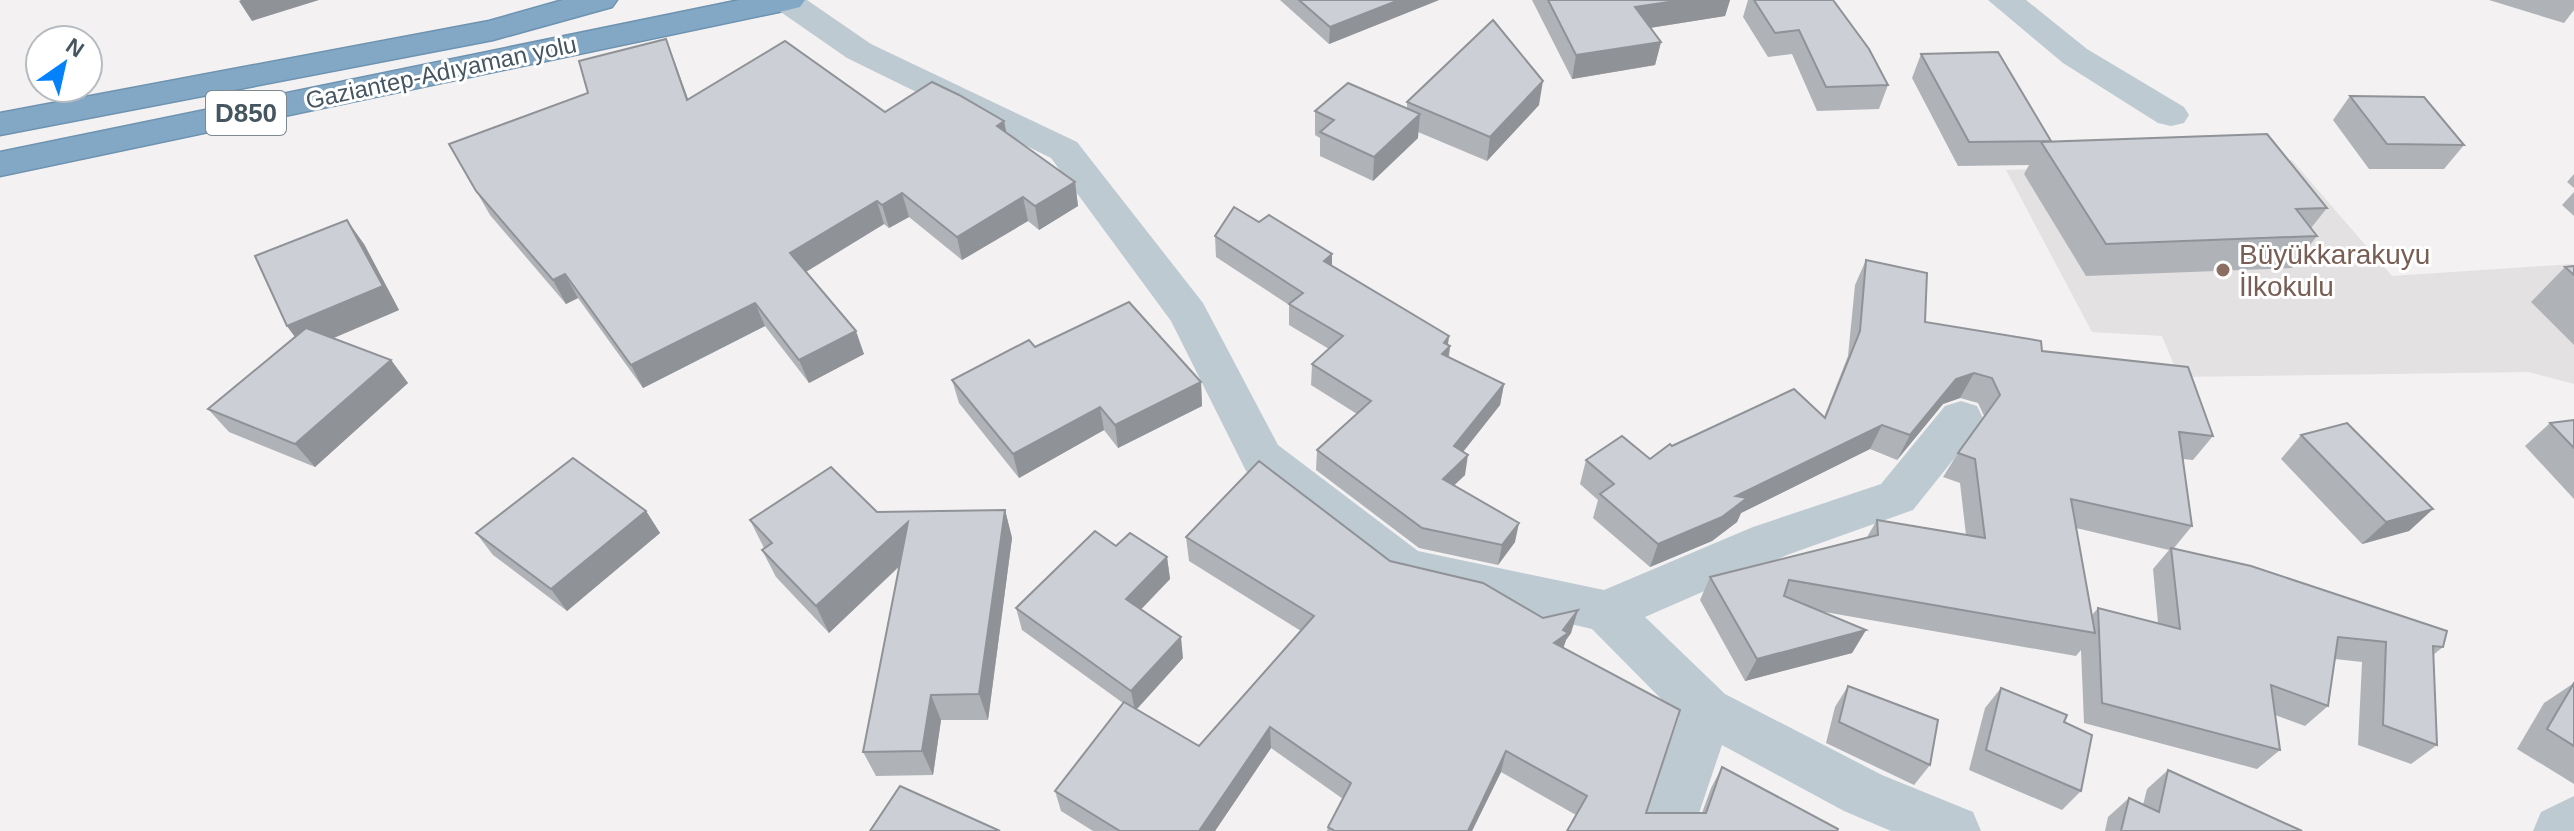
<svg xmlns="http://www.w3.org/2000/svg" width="2574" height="831" viewBox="0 0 2574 831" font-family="Arial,sans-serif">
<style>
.education{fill:#e4e1e3}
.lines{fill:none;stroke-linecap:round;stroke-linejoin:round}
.highway-casing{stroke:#6e93b1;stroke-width:3}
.minor{fill:#bdcad2;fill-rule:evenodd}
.highway{fill:#83a8c5;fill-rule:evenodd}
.wall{fill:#afb3b8;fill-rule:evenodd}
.shaded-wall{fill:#8f9296}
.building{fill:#ccd0d6;stroke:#8f9296;stroke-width:2}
.education-dot{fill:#8d6e63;stroke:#fff;stroke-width:3}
.labels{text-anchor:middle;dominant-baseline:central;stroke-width:6;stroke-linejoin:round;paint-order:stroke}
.far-street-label{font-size:24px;fill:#465661;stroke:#fff}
.shield{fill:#fff;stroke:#7e8990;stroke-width:2}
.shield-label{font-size:26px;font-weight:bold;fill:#465661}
.education-label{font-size:28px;fill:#785e54;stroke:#fff;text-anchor:start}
</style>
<rect width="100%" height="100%" fill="#f3f1f1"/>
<path class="education" d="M 2292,160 L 2392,276 L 2574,264 L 2574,384 L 2529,372 L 2179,377 L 2162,336 L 2092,332 L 2006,170 Z"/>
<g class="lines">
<g class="highway-casing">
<g id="highway">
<path d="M 563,0 L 617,0 L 612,7 L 493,40 L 0,135 L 0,113 L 489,21 Z"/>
<path d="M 740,0 L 805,0 L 800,7 L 788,10 L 0,176 L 0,152 Z"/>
</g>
</g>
<g class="minor">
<path d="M 771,0 L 807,0 L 871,44 L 1077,142 L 1203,303 L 1278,445 L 1418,551 L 1604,590 L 1753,527 L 1881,484 L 1945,406 L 1961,401 L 1977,406 L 1983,418 L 1977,430 L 1913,510 L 1787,555 L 1645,617 L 1725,694 L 1882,775 L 1973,812 L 1981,831 L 1891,831 L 1844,811 L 1722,745 L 1693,831 L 1639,831 L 1679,717 L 1592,629 L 1388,582 L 1246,471 L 1171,321 L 1051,158 L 847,58 L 775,8 Z"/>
<path d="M 1988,0 L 2026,0 L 2087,49 L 2184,107 L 2189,115 L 2184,123 L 2171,126 L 2158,123 L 2063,63 Z"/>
<path d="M 2574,796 L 2574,831 L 2533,831 L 2541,812 Z"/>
</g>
<use href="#highway" class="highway"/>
</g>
<g class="wall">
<path d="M 1280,0 L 1439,0 L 1329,44 Z"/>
<path d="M 1532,0 L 1730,0 L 1725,16 L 1650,28 L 1661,42 L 1655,65 L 1572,79 Z"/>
<path d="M 1748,0 L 1833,0 L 1888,85 L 1879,109 L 1817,111 L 1792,54 L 1768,57 L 1743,17 Z"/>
<path d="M 2489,0 L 2574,0 L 2574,10 L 2564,23 Z"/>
<path d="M 1921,54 L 2051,142 L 2327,208 L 2311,228 L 2317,236 L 2292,268 L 2086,276 L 2024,174 L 2029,165 L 1958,166 L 1912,78 Z"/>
<path d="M 675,63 L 688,99 L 885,112 L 1006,133 L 1075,182 L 1078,206 L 1039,230 L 1028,221 L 962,260 L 909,217 L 889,228 L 884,224 L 806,272 L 864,354 L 809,383 L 765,326 L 643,388 L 578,298 L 566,304 L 490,215 L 449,144 Z"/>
<path d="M 2350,96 L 2464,145 L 2444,169 L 2369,169 L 2333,120 Z"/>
<path d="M 1407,102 L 1539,105 L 1487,161 L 1418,132 L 1418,138 L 1373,181 L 1320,156 L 1320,138 L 1315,135 L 1315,111 L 1407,108 Z"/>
<path d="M 2574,174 L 2574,188 L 2567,182 Z"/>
<path d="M 2574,192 L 2574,216 L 2562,205 Z"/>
<path d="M 1259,222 L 1332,254 L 1332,266 L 1449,336 L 1448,345 L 1450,346 L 1449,357 L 1504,384 L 1500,405 L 1463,451 L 1465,475 L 1454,485 L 1515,542 L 1498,565 L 1419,548 L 1316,470 L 1317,450 L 1357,414 L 1311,385 L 1312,364 L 1329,349 L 1289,325 L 1289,305 L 1216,257 L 1215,236 Z"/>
<path d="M 364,244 L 399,310 L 334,338 L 391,360 L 408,383 L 315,467 L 229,432 L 208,409 L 295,337 L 287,326 Z"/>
<path d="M 1866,260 L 1925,322 L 2042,351 L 2213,436 L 2193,460 L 2183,459 L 2192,526 L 2174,548 L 2443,647 L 2433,655 L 2437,745 L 2411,764 L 2358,745 L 2362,662 L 2335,659 L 2328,706 L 2305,726 L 2275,715 L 2280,750 L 2257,769 L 2084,723 L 2081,650 L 2076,656 L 1819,611 L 1866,630 L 1852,653 L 1745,681 L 1700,600 L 1710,577 L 1867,537 L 1877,520 L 1966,535 L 1960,483 L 1943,477 L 1958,453 L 1984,416 L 1978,403 L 1960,398 L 1943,404 L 1897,460 L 1870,449 L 1741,513 L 1737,522 L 1712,541 L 1650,567 L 1593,518 L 1598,500 L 1580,484 L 1586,460 L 1650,459 L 1672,446 L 1824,417 L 1848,356 L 1855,285 ZM 2076,528 L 2169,550 L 2153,569 L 2158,623 L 2098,608 L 2092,615 Z"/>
<path d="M 2574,266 L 2574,345 L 2531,302 L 2565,267 Z"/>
<path d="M 1035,347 L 1201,382 L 1202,406 L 1118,448 L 1104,430 L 1019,478 L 959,403 L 952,380 Z"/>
<path d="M 2574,420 L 2574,499 L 2525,446 L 2550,423 Z"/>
<path d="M 2301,435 L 2433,509 L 2409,531 L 2362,544 L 2281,459 Z"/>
<path d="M 1005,510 L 1012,538 L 988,720 L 941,720 L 933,775 L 876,776 L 863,752 L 899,567 L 829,633 L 776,577 L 762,550 L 764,548 L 750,520 L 877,512 Z"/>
<path d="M 646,511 L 660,533 L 567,611 L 493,555 L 476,533 Z"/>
<path d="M 1186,537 L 1390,561 L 1543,618 L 1571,633 L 1566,640 L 1563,648 L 1646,813 L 1702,813 L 1711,788 L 1722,767 L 1838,829 L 1576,815 L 1501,772 L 1472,831 L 1327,831 L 1328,827 L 1343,799 L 1271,748 L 1215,831 L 1093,831 L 1061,811 L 1055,791 L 1123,703 L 1022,630 L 1016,608 L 1116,546 L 1167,557 L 1170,579 L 1141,609 L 1183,658 L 1137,709 L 1199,746 L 1301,631 L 1189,561 Z"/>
<path d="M 2574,683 L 2574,784 L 2517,749 L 2544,703 Z"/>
<path d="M 1848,686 L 1930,765 L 1914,785 L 1826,743 L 1835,707 Z"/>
<path d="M 2001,688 L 2064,722 L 2081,791 L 2062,810 L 1969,770 L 1985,708 Z"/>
<path d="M 2168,770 L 2302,831 L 2105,831 L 2108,817 L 2129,798 L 2143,805 L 2147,789 Z"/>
</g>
<g class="shaded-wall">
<path d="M 241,0 L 319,0 L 252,21 L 239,1 Z"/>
<path d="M 1399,0 L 1439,0 L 1329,44 L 1330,27 Z"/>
<path d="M 1682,0 L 1730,0 L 1725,16 L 1630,31 L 1635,7 Z"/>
<path d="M 666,39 L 675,63 L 697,124 L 687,100 Z"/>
<path d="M 1661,42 L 1655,65 L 1572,79 L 1576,55 Z"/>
<path d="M 1543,81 L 1539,105 L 1487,161 L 1490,137 Z"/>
<path d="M 1420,114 L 1418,138 L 1373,181 L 1374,157 Z"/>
<path d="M 1004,121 L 1009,144 L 997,126 Z"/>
<path d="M 1075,182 L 1078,206 L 1039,230 L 1035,206 Z"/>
<path d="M 902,193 L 909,217 L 889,228 L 882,205 Z"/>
<path d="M 1023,197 L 1028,221 L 962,260 L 957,237 Z"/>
<path d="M 877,201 L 884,224 L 799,276 L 790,253 Z"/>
<path d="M 347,220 L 364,244 L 399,310 L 305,350 L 287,326 Z"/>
<path d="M 1332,254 L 1332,275 L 1324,261 Z"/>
<path d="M 565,274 L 578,298 L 566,304 L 553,280 Z"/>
<path d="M 755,303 L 765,326 L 643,388 L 631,365 Z"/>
<path d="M 856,331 L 864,354 L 809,383 L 799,360 Z"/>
<path d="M 1449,336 L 1447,349 L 1450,346 L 1447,367 L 1439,375 L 1444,343 Z"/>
<path d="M 391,360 L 408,383 L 315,467 L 295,444 Z"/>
<path d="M 1974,373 L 1960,398 L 1943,404 L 1897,460 L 1910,435 L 1956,379 Z"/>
<path d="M 1201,382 L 1202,406 L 1118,448 L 1115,425 Z"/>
<path d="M 1504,384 L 1500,405 L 1452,466 L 1454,446 Z"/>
<path d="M 1100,407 L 1104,430 L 1019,478 L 1013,454 Z"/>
<path d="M 1882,425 L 1870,449 L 1741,513 L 1737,522 L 1712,541 L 1650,567 L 1658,544 L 1736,496 Z"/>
<path d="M 1468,455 L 1465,475 L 1440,499 L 1443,479 Z"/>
<path d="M 2433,509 L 2409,531 L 2362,544 L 2386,522 Z"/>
<path d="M 1005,510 L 1012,538 L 988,720 L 979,694 Z"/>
<path d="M 646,511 L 660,533 L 567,611 L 551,589 Z"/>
<path d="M 908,522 L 917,549 L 829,633 L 816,606 Z"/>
<path d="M 1519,523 L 1515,542 L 1498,565 L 1502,545 Z"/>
<path d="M 1167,557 L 1170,579 L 1130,621 L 1126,599 Z"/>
<path d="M 1578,610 L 1571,633 L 1566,640 L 1561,655 L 1554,643 Z"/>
<path d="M 1866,630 L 1852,653 L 1745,681 L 1757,659 Z"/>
<path d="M 1181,637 L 1183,658 L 1135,711 L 1131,691 Z"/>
<path d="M 931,695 L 941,720 L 933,775 L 922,751 Z"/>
<path d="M 1270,727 L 1271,748 L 1215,831 L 1199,831 Z"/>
<path d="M 1506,751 L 1501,772 L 1472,831 L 1468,831 Z"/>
</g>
<g class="building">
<path d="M 1299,0 L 1399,0 L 1330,27 Z"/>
<path d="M 1548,0 L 1682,0 L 1635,7 L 1661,42 L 1576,55 Z"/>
<path d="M 1754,0 L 1833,0 L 1869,49 L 1888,85 L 1826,87 L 1799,30 L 1775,33 Z"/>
<path d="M 1493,20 L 1543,81 L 1490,137 L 1407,102 Z"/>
<path d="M 666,39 L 687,100 L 785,41 L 885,112 L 932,82 L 959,95 L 1004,121 L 997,126 L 1075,182 L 1035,206 L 1023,197 L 957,237 L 902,193 L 882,205 L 877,201 L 790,253 L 856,331 L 799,360 L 755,303 L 631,365 L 565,274 L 553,280 L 476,191 L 449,144 L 588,93 L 579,61 Z"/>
<path d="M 1998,52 L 2051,141 L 1969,142 L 1921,54 Z"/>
<path d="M 1348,83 L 1420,114 L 1374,157 L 1320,132 L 1334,120 L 1315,111 Z"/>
<path d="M 2350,96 L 2424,97 L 2464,145 L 2387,144 Z"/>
<path d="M 2267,134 L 2327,208 L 2296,209 L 2317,236 L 2106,244 L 2041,142 Z"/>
<path d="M 1234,207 L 1259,222 L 1269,215 L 1332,254 L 1324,261 L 1449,336 L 1444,343 L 1450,346 L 1442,354 L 1504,384 L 1454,446 L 1468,455 L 1443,479 L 1519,523 L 1502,545 L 1422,528 L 1317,450 L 1371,401 L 1312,364 L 1343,336 L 1289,304 L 1303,293 L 1215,236 Z"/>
<path d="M 347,220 L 383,286 L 287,326 L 255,256 Z"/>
<path d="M 1866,260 L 1927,273 L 1925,322 L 2041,341 L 2042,351 L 2188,367 L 2213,436 L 2179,432 L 2192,526 L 2071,499 L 2095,633 L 1789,580 L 1784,596 L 1866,630 L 1757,659 L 1710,577 L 1878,535 L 1877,520 L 1985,538 L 1975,459 L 1958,453 L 2000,395 L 1992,378 L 1974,373 L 1956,379 L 1910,435 L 1882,425 L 1736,496 L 1747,498 L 1722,517 L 1658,544 L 1600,494 L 1614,484 L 1586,460 L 1622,436 L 1650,459 L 1670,444 L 1672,446 L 1794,389 L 1825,418 L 1860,331 Z"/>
<path d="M 2574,266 L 2574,275 L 2565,267 Z"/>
<path d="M 1129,302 L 1201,382 L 1115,425 L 1100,407 L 1013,454 L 952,380 L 1029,340 L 1035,347 Z"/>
<path d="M 306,328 L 391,360 L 295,444 L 208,409 Z"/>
<path d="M 2574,420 L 2574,448 L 2550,423 Z"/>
<path d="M 2347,423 L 2433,509 L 2386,522 L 2301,435 Z"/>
<path d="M 573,458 L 646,511 L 551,589 L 476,533 Z"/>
<path d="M 1259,461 L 1390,561 L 1483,583 L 1543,618 L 1578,610 L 1563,630 L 1568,633 L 1554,643 L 1680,710 L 1646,813 L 1706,813 L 1722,767 L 1838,829 L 1837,831 L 1567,831 L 1587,796 L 1506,751 L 1468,831 L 1335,831 L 1328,827 L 1351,783 L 1270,727 L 1199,831 L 1120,831 L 1055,791 L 1124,702 L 1199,746 L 1314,616 L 1186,537 Z"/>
<path d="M 831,467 L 877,512 L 1005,510 L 979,694 L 931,695 L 922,751 L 863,752 L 908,522 L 816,606 L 762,550 L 772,543 L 750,520 Z"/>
<path d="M 1095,531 L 1116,546 L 1130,533 L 1167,557 L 1126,599 L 1181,637 L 1131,691 L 1016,608 Z"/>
<path d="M 2171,548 L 2251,566 L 2447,631 L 2443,647 L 2433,646 L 2437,745 L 2383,725 L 2386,642 L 2338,637 L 2328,706 L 2271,685 L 2280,750 L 2102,703 L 2098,608 L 2180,629 Z"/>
<path d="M 2574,683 L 2574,746 L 2547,729 Z"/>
<path d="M 1848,686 L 1938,720 L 1930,765 L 1839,722 Z"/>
<path d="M 2001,688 L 2067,715 L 2064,722 L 2092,735 L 2081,791 L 1986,750 Z"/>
<path d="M 2168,770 L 2302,831 L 2121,831 L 2129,798 L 2159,812 Z"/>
<path d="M 900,786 L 1000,831 L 870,831 Z"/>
</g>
<circle class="education-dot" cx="2223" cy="270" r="8"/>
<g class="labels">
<g class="far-street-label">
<text transform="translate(441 72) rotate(-12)">Gaziantep-Adıyaman yolu</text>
</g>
<rect class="shield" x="206" y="91" width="80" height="44" rx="6"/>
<g class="shield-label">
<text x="246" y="113">D850</text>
</g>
<g class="education-label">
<text x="2239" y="254">Büyükkarakuyu<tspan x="2239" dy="32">İlkokulu</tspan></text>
</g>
</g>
<g transform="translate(64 64) rotate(34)"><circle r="38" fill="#ffffff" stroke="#b5bbc0" stroke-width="2"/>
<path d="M0-6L14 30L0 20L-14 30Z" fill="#0382fb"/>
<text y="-12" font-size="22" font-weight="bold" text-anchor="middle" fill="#465661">N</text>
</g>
</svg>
